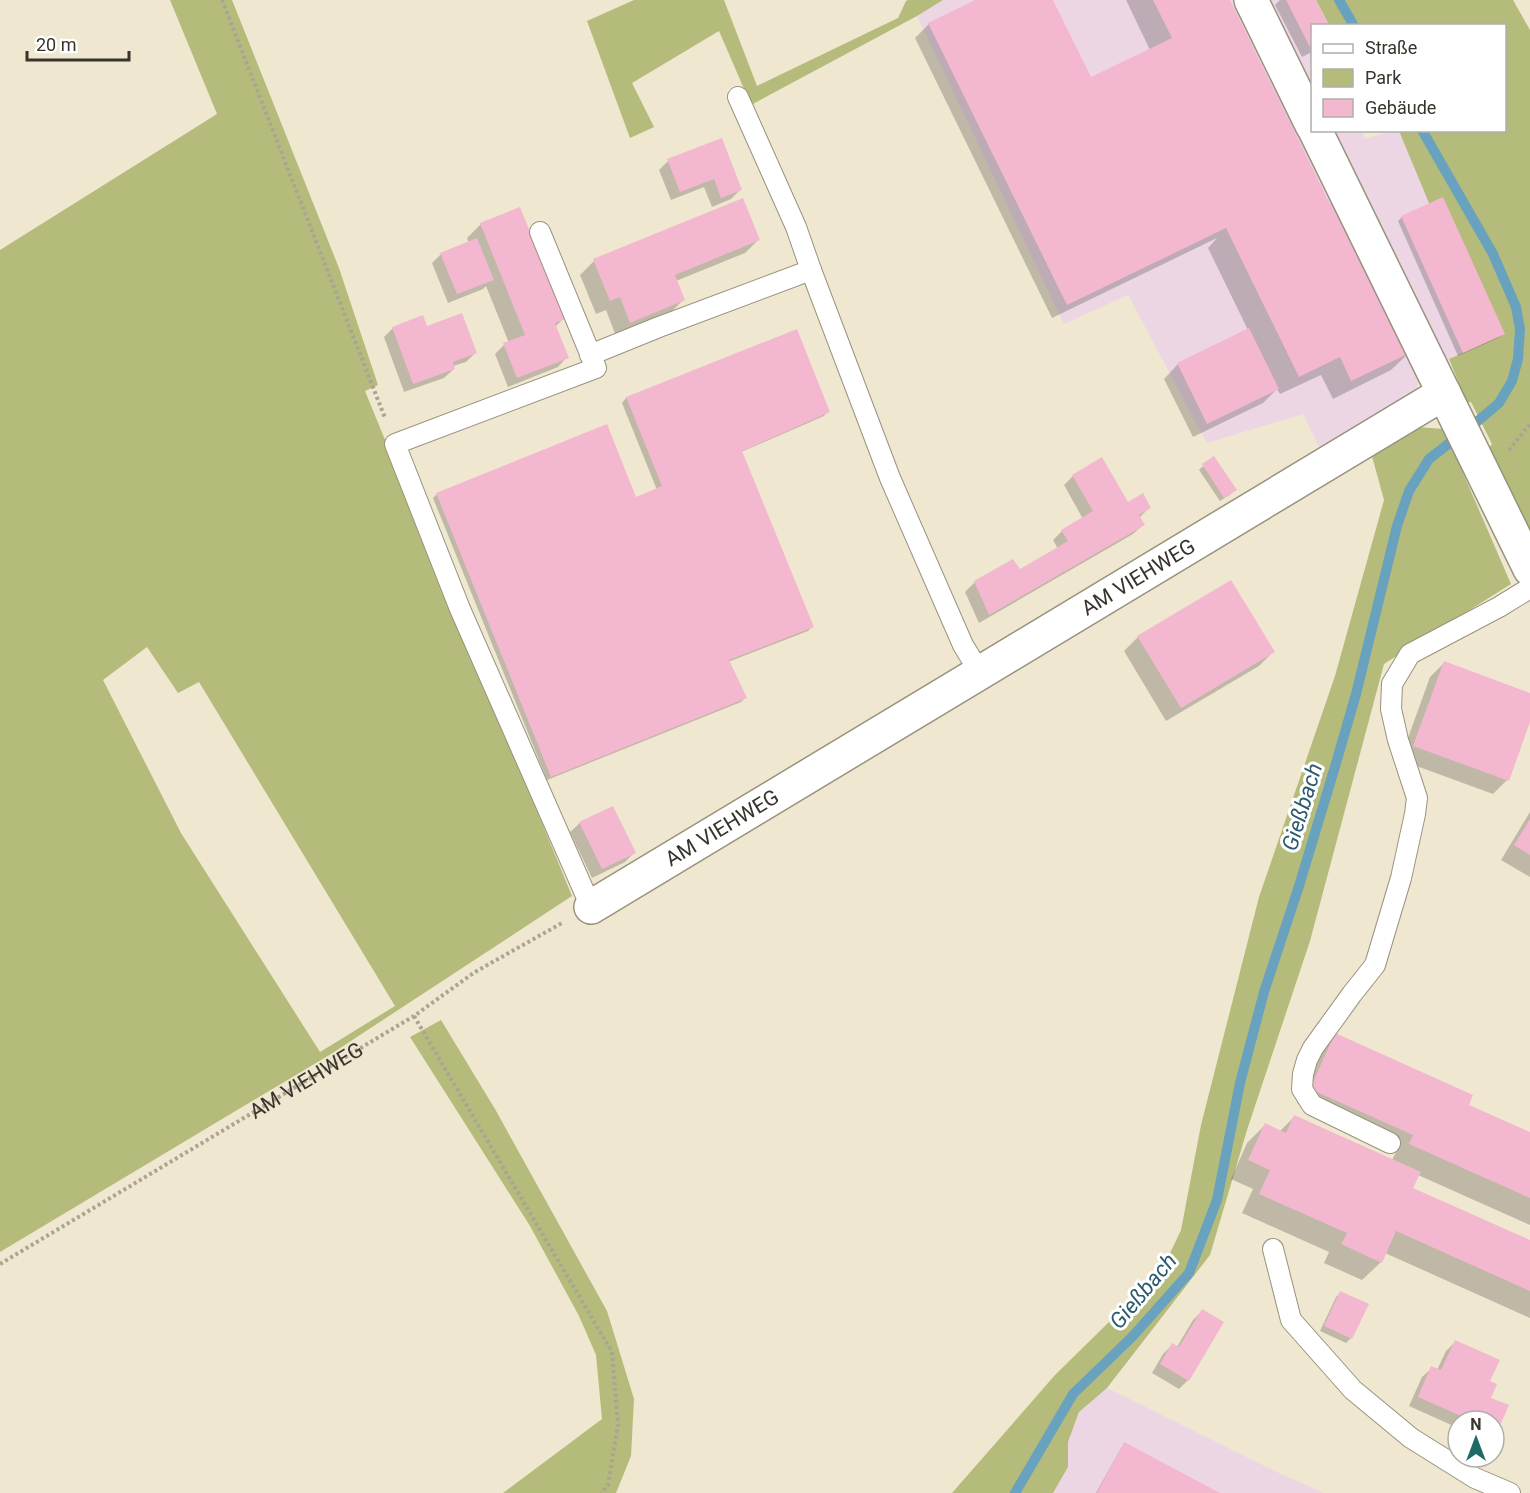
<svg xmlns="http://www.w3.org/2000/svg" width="1530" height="1493" viewBox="0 0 1530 1493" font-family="Roboto,sans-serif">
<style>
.commercial{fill:#edd6e3}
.green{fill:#b5bc7b;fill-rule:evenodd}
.shadow{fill:#0003}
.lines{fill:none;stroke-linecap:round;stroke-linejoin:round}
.stream{stroke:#68a2be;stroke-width:10}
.building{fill:#f4b7d0}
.service-casing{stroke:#99927d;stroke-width:22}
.minor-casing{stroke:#99927d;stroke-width:36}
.path{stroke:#aaa493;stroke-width:4;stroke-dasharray:3 3;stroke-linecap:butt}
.service{stroke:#fff;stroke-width:20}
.minor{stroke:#fff;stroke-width:33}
.labels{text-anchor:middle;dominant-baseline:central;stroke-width:6;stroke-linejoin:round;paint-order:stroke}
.street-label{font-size:21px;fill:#37342c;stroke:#fff}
.water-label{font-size:22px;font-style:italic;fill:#2c5a71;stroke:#fff}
</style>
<rect width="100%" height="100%" fill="#efe7d0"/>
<g class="commercial">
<path d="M 943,0 L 1238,0 L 1244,13 L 1272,0 L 1316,0 L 1329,25 L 1312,26 L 1312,130 L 1362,131 L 1365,139 L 1392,131 L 1399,131 L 1430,203 L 1463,353 L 1421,373 L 1415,393 L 1321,451 L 1303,414 L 1207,443 L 1128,295 L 1064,324 L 917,16 Z"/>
<path d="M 1107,1388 L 1283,1475 L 1324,1493 L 1053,1493 L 1068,1467 L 1068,1442 L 1079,1412 Z"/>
</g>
<g class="green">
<path d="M 170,0 L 232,0 L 339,268 L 378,385 L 365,391 L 572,896 L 331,1054 L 0,1252 L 0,250 L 217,114 ZM 147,647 L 178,693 L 199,682 L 395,1006 L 320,1052 L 181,833 L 103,680 Z"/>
<path d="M 634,0 L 724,0 L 757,86 L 898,18 L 906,1 L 908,0 L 943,0 L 917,16 L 751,105 L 719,31 L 632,83 L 654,127 L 630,138 L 587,21 Z"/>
<path d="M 1316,0 L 1513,0 L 1530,30 L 1530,538 L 1488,449 L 1492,444 L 1471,402 L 1467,403 L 1449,359 L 1463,353 L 1429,203 L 1399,131 L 1504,130 L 1504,26 L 1329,25 Z"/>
<path d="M 1417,427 L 1444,429 L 1511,584 L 1384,664 L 1310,941 L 1247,1130 L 1210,1255 L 1107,1388 L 1079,1412 L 1068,1442 L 1068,1467 L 1053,1493 L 952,1493 L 1055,1375 L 1162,1270 L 1181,1230 L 1201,1125 L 1259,897 L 1335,676 L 1384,500 L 1370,449 Z"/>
<path d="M 441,1020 L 495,1109 L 607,1311 L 634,1399 L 631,1456 L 616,1493 L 503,1493 L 602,1419 L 596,1355 L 579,1316 L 530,1226 L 410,1037 Z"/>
</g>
<g class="shadow">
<path d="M 978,0 L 1052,0 L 1090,79 L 1150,50 L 1126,0 L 1228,0 L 1329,206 L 1410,352 L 1391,370 L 1333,399 L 1321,375 L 1280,394 L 1277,389 L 1263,403 L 1193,437 L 1164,379 L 1178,364 L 1248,330 L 1208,248 L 1217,238 L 1052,318 L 915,38 L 929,24 Z"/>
<path d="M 1280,0 L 1314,0 L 1312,52 L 1302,57 L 1275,5 Z"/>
<path d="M 721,140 L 740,190 L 731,199 L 712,207 L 704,187 L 671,200 L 659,170 L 668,161 Z"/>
<path d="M 1402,217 L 1503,334 L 1498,338 L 1458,356 L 1398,221 Z"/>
<path d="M 481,224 L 563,319 L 555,327 L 567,357 L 558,367 L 508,387 L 495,354 L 504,345 L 509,343 L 486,286 L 483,289 L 448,303 L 432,263 L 441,254 L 469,243 L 467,238 Z"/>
<path d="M 759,239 L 745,253 L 676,281 L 683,300 L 669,314 L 616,336 L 606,310 L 596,314 L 580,275 L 594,261 Z"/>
<path d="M 393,328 L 426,328 L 475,353 L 466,362 L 453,366 L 454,369 L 444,378 L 404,392 L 384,337 Z"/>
<path d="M 796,331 L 828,411 L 824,416 L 741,452 L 812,627 L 808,631 L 728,662 L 745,698 L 741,702 L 547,780 L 433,498 L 437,494 L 635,498 L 657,490 L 622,403 L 626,398 Z"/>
<path d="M 1203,466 L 1231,494 L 1220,501 L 1199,470 Z"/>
<path d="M 1073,476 L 1128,504 L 1149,508 L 1140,517 L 1143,525 L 1133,534 L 979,623 L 965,592 L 975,582 L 1013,561 L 1020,571 L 1058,549 L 1053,540 L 1062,531 L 1083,519 L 1064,485 Z"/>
<path d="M 1138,637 L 1273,652 L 1259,666 L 1166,721 L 1124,651 Z"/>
<path d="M 1444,663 L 1530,695 L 1530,718 L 1507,780 L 1493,794 L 1400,760 L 1430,677 Z"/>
<path d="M 1530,812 L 1530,877 L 1501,860 Z"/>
<path d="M 580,823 L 634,853 L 625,862 L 592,878 L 570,832 Z"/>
<path d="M 1335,1035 L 1467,1106 L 1530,1134 L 1530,1225 L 1418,1175 L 1412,1189 L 1530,1242 L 1530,1318 L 1385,1253 L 1381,1262 L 1362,1280 L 1324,1263 L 1329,1252 L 1242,1213 L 1253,1189 L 1231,1179 L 1247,1143 L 1265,1125 L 1280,1131 L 1295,1116 L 1392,1160 L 1398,1148 L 1297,1103 L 1321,1049 Z"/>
<path d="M 1341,1293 L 1367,1304 L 1351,1338 L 1346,1343 L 1320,1331 L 1336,1297 Z"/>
<path d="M 1202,1311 L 1188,1380 L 1179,1389 L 1152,1373 L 1163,1354 L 1172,1345 L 1177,1347 L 1193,1320 Z"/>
<path d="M 1455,1342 L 1488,1382 L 1489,1398 L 1507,1406 L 1494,1433 L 1494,1421 L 1458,1421 L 1458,1428 L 1409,1406 L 1422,1377 L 1432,1368 L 1437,1370 L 1446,1351 Z"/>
<path d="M 1125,1443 L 1217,1493 L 1096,1493 L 1121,1448 Z"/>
</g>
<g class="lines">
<g class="stream">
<path d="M 1339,0 L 1354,26"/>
<path d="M 1015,1493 L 1073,1394 L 1132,1337 L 1189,1273 L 1217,1200 L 1240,1083 L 1264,992 L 1299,886 L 1334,770 L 1356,694 L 1397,526 L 1409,491 L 1429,459 L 1479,420 L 1499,403 L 1512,381 L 1518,359 L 1520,329 L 1516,307 L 1493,254 L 1422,130"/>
</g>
</g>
<g class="building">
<path d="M 975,0 L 1053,0 L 1091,77 L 1172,38 L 1153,0 L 1230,0 L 1330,204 L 1338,200 L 1412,352 L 1351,381 L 1340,357 L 1299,377 L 1226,228 L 1067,305 L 928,23 Z"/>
<path d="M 1286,0 L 1316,0 L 1329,26 L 1312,26 L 1312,51 Z"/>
<path d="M 722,138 L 742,190 L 721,198 L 714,179 L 680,192 L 667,159 Z"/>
<path d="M 1443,197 L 1505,334 L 1463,353 L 1401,216 Z"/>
<path d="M 743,198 L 760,240 L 675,275 L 685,300 L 630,323 L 620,297 L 610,301 L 593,259 Z"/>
<path d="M 520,207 L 565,319 L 555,323 L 569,358 L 517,378 L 503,343 L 525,335 L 480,223 Z"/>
<path d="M 477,238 L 494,280 L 457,294 L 440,253 Z"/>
<path d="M 462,313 L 477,353 L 453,362 L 455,369 L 413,384 L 392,327 L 423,315 L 427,326 Z"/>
<path d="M 1249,328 L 1279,389 L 1207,424 L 1177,363 Z"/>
<path d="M 797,329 L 830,412 L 742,451 L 814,627 L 729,660 L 747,698 L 551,777 L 436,493 L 607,424 L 636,497 L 662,486 L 626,397 Z"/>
<path d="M 1214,456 L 1237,490 L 1224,498 L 1202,464 Z"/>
<path d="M 1102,457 L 1128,502 L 1143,493 L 1151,508 L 1139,515 L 1145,525 L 989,615 L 974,581 L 1013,559 L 1020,569 L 1068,541 L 1061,530 L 1093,511 L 1072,475 Z"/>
<path d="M 1231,580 L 1275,652 L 1181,708 L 1137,636 Z"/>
<path d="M 1444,661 L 1530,693 L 1530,722 L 1509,781 L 1413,746 Z"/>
<path d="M 613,806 L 636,853 L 602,869 L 579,822 Z"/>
<path d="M 1530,819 L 1530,855 L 1514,845 Z"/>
<path d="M 1335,1033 L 1473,1095 L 1469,1105 L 1530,1132 L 1530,1198 L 1409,1144 L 1413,1135 L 1310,1089 Z"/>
<path d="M 1294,1115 L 1421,1172 L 1413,1188 L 1530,1240 L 1530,1291 L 1396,1231 L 1382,1263 L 1341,1244 L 1347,1233 L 1259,1194 L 1270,1170 L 1248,1160 L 1265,1123 L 1286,1133 Z"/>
<path d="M 1340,1291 L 1369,1304 L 1352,1339 L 1324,1326 Z"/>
<path d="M 1202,1309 L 1224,1322 L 1189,1381 L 1160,1364 L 1172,1343 L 1179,1347 Z"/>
<path d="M 1455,1340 L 1500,1360 L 1490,1381 L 1497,1384 L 1491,1398 L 1509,1405 L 1497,1432 L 1494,1430 L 1494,1421 L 1472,1421 L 1418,1397 L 1431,1366 L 1441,1370 Z"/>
<path d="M 1124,1442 L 1220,1493 L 1097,1493 Z"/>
</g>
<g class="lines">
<g class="service-casing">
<g id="service">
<path d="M 738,97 L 796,227 L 811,270 L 890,478 L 963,645 L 980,673"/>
<path d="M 540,232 L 596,368 L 395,444 L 460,609 L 591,907"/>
<path d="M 590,355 L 659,327 L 811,270"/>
<path d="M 1390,1143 L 1312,1105 L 1302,1089 L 1303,1074 L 1307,1060 L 1313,1048 L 1352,994 L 1375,965 L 1401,878 L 1415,814 L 1417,798 L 1398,740 L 1391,709 L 1392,684 L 1410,654 L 1499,607 L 1530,588"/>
<path d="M 1273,1249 L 1291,1320 L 1353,1390 L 1411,1438 L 1475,1478 L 1510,1493"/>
</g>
</g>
<g class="minor-casing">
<g id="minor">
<path d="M 1251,0 L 1312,125"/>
<path d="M 1315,130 L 1530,569"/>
<path id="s2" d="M 591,907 L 1444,393"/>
</g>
</g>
<g class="path">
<path d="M 222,0 L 385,418"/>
<path d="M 1509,450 L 1530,424"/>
<path d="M 414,1016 L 612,1352 L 618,1425 L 608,1485 L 601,1493"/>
<path id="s1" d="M 0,1264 L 414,1016 L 475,972 L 562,923"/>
</g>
<use href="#service" class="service"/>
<use href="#minor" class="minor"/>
</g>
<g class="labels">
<g class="street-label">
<text stroke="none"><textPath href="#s2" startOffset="639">AM VIEHWEG</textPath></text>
<text stroke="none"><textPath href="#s2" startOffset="153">AM VIEHWEG</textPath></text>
<text stroke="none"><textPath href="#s1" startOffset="357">AM VIEHWEG</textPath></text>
</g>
<g class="water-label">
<text transform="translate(1302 807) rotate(-73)">Gießbach</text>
<text transform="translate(1143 1291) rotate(-50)">Gießbach</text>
</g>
</g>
<rect x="1311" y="24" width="195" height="108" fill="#ffffff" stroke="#afaeab" stroke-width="1.5"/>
<rect x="1323" y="44" width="30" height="9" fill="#ffffff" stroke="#afaeab" stroke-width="1.5"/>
<text x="1365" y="54" font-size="18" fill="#37342c">Straße</text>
<rect x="1323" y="69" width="30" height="18" fill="#b5bc7b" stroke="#afaeab" stroke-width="1.5"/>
<text x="1365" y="84" font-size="18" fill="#37342c">Park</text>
<rect x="1323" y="99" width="30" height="18" fill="#f4b7d0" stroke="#afaeab" stroke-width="1.5"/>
<text x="1365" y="114" font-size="18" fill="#37342c">Gebäude</text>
<g transform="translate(1476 1439)"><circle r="28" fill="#ffffff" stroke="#afaeab" stroke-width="1.5"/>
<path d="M0-4.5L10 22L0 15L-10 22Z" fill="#1d6a67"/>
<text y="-9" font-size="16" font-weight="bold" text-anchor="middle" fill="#37342c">N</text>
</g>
<path d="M27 51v9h102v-9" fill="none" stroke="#37342c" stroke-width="3"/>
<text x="36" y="51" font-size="18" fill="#37342c" stroke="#ffffff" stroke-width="4.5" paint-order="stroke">20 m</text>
</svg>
